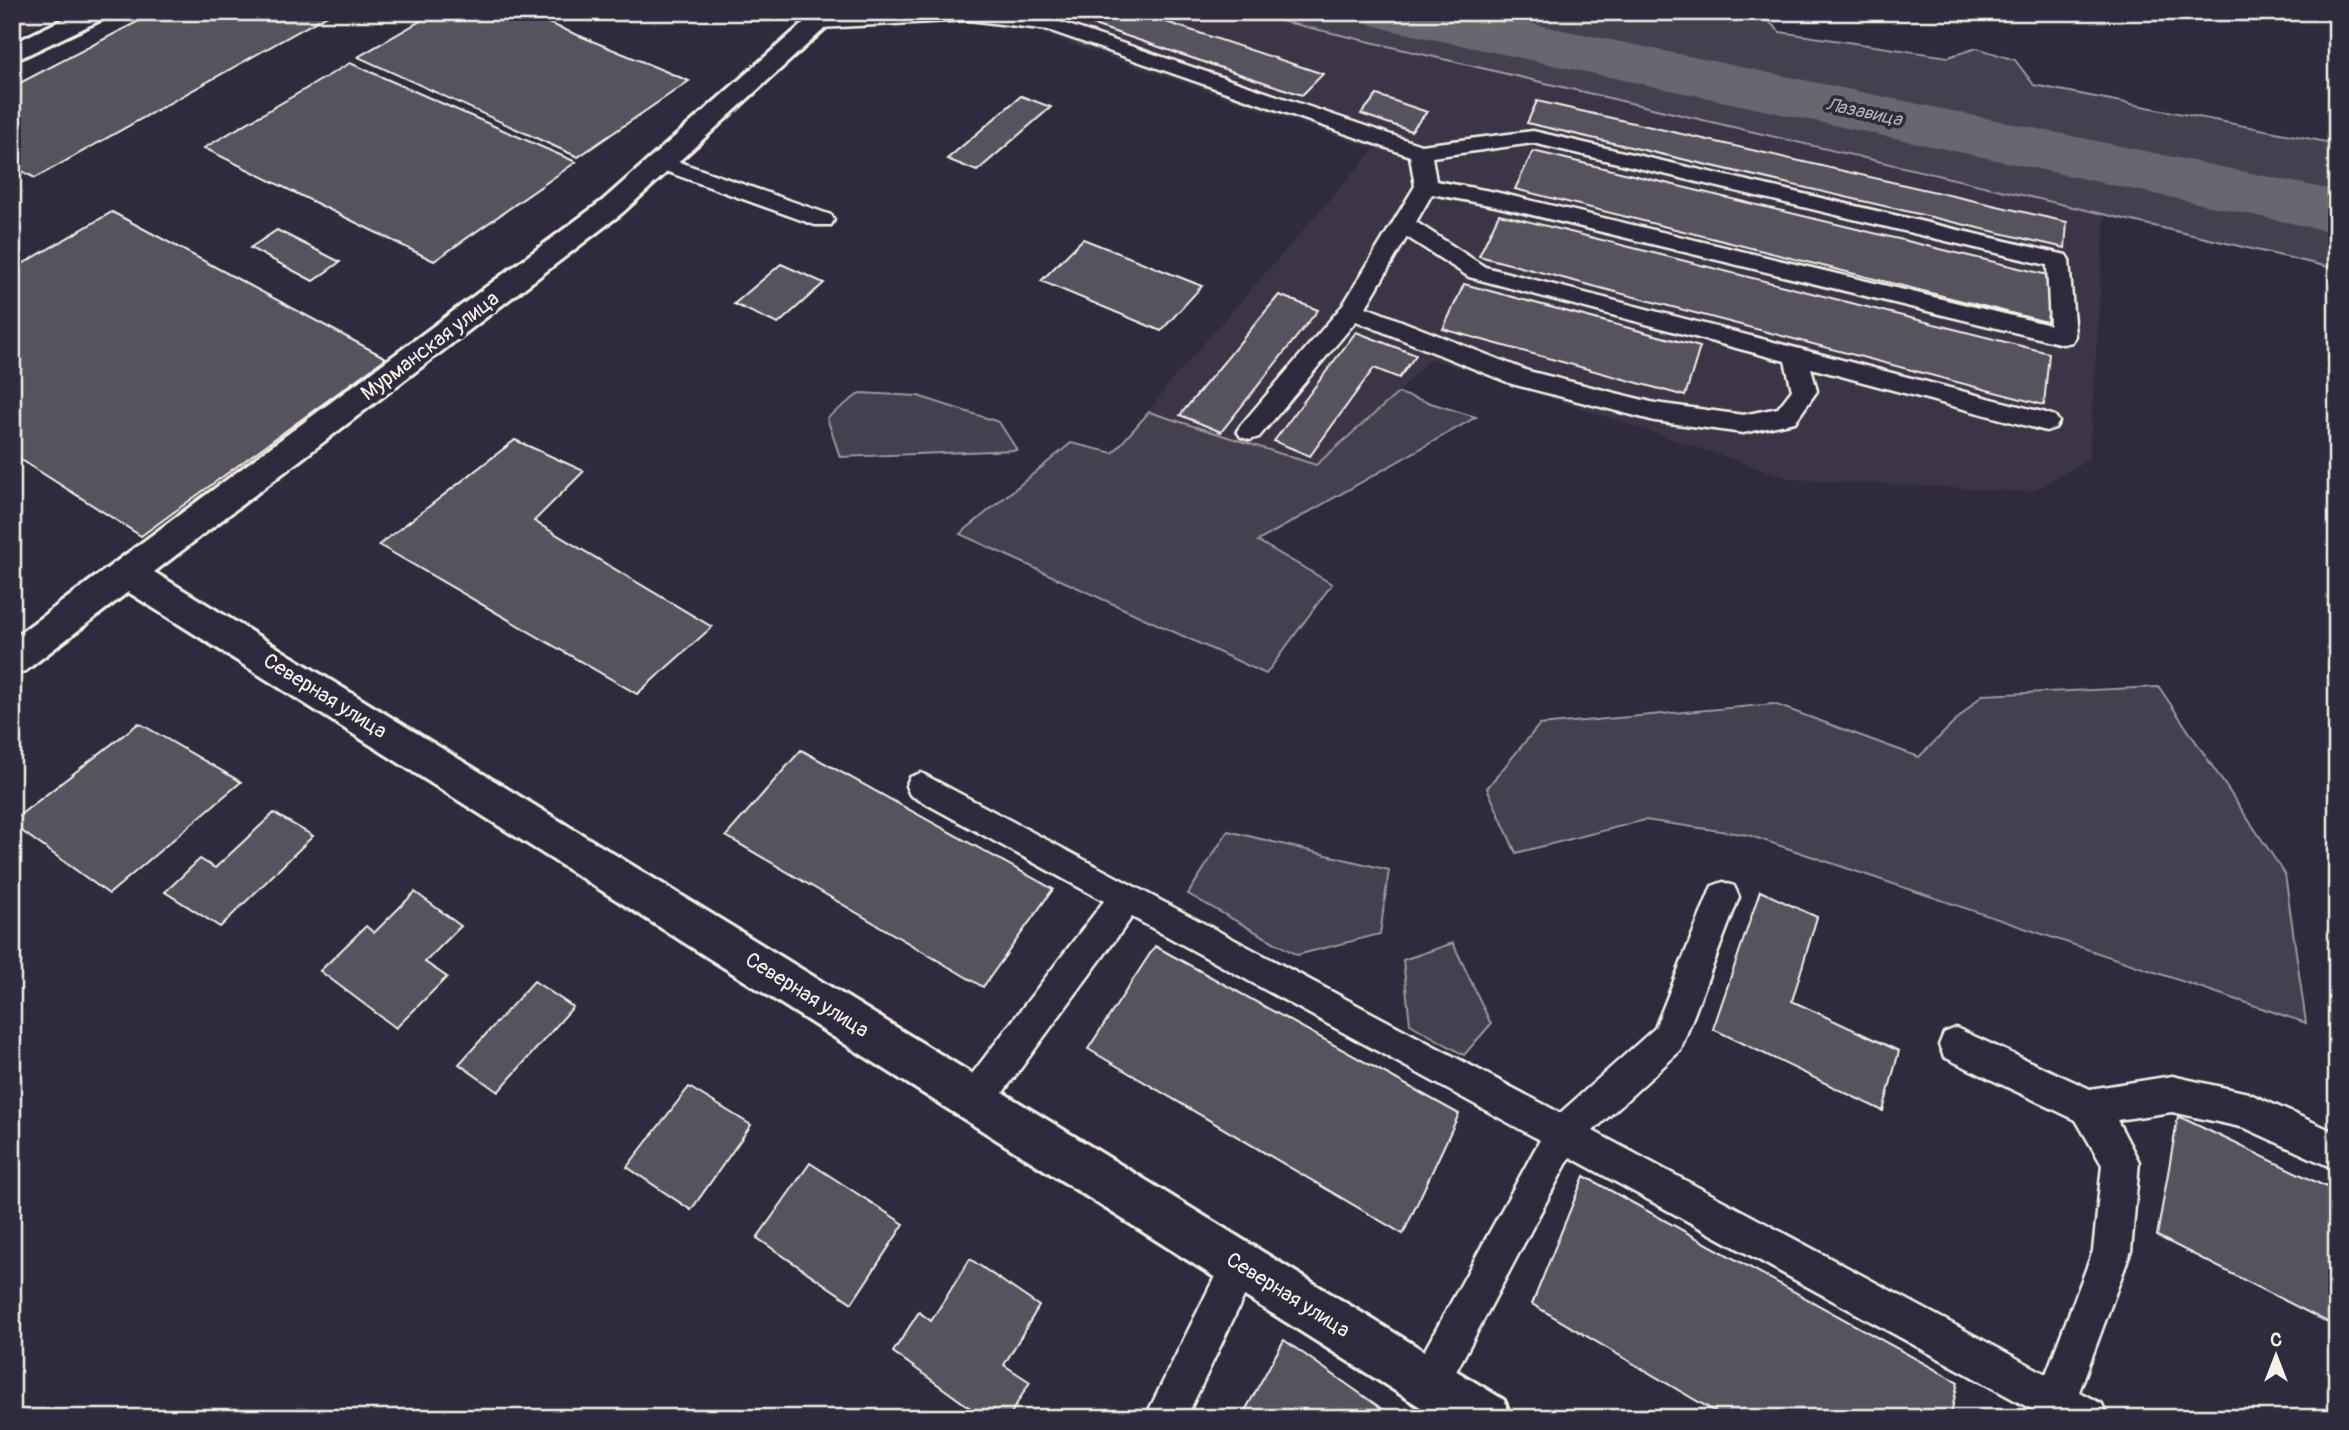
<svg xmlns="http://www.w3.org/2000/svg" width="2349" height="1430" viewBox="0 0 2349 1430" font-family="Pangolin,sans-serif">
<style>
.built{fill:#3b3647}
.green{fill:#454050;stroke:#9c989c;stroke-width:2}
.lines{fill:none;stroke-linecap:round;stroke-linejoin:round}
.river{fill:#6a6670;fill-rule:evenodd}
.building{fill:#56525f;stroke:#f4f1e8;stroke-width:2}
.service-casing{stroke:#f4f1e8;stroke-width:5}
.minor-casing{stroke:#f4f1e8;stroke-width:6}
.service{fill:#2f2a3d;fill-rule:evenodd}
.minor{fill:#2f2a3d;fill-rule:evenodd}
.labels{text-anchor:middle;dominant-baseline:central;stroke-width:7;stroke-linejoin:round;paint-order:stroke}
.far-water-label{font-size:19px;font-style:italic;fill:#b6b2b2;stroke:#2f2a3d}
.street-label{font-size:21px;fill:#f4f1e8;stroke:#2f2a3d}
</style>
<rect width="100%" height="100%" fill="#2f2a3d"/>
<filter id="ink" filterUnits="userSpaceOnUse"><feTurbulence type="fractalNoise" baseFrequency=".0143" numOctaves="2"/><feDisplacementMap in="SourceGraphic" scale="14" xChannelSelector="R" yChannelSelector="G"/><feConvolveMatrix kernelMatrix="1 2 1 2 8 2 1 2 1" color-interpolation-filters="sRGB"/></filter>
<g filter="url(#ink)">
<g class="built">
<path d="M 12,12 L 63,12 L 12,37 Z"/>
<path d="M 1037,12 L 1243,12 L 2105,214 L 2089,459 L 2031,492 L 1791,479 L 1430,358 L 1398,393 L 1316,465 L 1149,412 L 1170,382 L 1374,149 L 1045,35 Z"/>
</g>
<g class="green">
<path d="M 1243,12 L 1759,12 L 1780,32 L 1948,57 L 1977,48 L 2015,60 L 2034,85 L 2337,144 L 2337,269 Z"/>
<path d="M 860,393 L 918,396 L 999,422 L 1017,450 L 840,457 L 827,418 Z"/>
<path d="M 1398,393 L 1476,417 L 1258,541 L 1332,584 L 1266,674 L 960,534 L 1071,443 L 1113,453 L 1149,412 L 1316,465 Z"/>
<path d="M 2159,687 L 2285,874 L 2306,1023 L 1748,835 L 1645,820 L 1516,853 L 1487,788 L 1539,725 L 1774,704 L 1919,757 L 1982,695 Z"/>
<path d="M 1228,831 L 1389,870 L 1380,934 L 1297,955 L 1188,894 Z"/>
<path d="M 1453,943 L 1491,1024 L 1464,1055 L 1410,1024 L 1403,960 Z"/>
</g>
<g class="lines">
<path class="river" d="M 1361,12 L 1476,12 L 2337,191 L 2337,233 L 1390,30 L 1369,24 Z"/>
</g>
<g class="building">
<path d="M 156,12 L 333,12 L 35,178 L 12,166 L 12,87 Z"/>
<path d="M 436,12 L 522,12 L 689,81 L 578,157 L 358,57 Z"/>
<path d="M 1136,12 L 1323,74 L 1302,95 L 1058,13 Z"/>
<path d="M 350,63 L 576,162 L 434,261 L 204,148 Z"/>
<path d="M 1377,95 L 1427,112 L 1411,131 L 1361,114 Z"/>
<path d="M 1021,96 L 1051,107 L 977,171 L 947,159 Z"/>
<path d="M 1537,101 L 2067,222 L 2065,248 L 1527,123 Z"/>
<path d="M 1533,151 L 2052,276 L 2047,322 L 1515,189 Z"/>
<path d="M 112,212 L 386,358 L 141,536 L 12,454 L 12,270 Z"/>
<path d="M 1499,214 L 2049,353 L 2044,405 L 1479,256 Z"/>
<path d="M 277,230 L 340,262 L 313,281 L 250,248 Z"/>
<path d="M 1083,239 L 1202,286 L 1161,331 L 1041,281 Z"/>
<path d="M 781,264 L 824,283 L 778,324 L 734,304 Z"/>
<path d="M 1464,284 L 1700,347 L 1685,396 L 1443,329 Z"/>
<path d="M 1279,295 L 1318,310 L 1221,432 L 1180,415 Z"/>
<path d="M 1356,332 L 1416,355 L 1399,378 L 1374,368 L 1310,456 L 1274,441 Z"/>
<path d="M 515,440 L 584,471 L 534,521 L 712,627 L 637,694 L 379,545 Z"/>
<path d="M 139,723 L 241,782 L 109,894 L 12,824 L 12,821 Z"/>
<path d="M 801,750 L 1053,889 L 983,987 L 726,836 Z"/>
<path d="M 274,813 L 313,836 L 220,927 L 165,892 L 200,859 L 215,868 Z"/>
<path d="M 1760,891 L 1817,917 L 1792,1001 L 1899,1051 L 1883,1111 L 1713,1029 Z"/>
<path d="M 415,892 L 461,926 L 425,962 L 447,977 L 396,1028 L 320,971 L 366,926 L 374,933 Z"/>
<path d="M 1155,946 L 1459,1114 L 1403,1234 L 1088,1049 Z"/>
<path d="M 534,981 L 573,1007 L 498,1092 L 459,1064 Z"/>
<path d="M 689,1087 L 751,1125 L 691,1210 L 627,1167 Z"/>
<path d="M 2178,1116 L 2337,1192 L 2337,1327 L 2157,1236 Z"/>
<path d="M 810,1163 L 904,1224 L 852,1303 L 757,1238 Z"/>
<path d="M 1584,1176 L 1958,1382 L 1950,1418 L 1726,1418 L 1532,1304 Z"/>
<path d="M 970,1259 L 1039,1306 L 1004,1365 L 1030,1382 L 1008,1418 L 984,1418 L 893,1352 L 919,1312 L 931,1321 Z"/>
<path d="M 1284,1340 L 1395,1418 L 1241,1418 Z"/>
</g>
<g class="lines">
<g class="service-casing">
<g id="service">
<path d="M 894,12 L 999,12 L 1051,19 L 1421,145 L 1533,131 L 2066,255 L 2069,260 L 2075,336 L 2072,342 L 2063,344 L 1495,206 L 1432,194 L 1416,222 L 1485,267 L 2046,413 L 2055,416 L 2059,422 L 2055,428 L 2046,431 L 1811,368 L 1817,391 L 1795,422 L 1743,433 L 1655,421 L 1512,384 L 1356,321 L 1259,437 L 1250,440 L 1241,437 L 1237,431 L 1241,425 L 1343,305 L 1415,186 L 1410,156 L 1048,30 L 969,20 L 820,28 L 810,22 L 820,16 ZM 1533,143 L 2047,265 L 2050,325 L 1495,192 L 1436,181 L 1432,157 ZM 1407,237 L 1469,277 L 1785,361 L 1792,390 L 1778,408 L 1743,415 L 1655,403 L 1528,371 L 1366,307 Z"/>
<path d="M 662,156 L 831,215 L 834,220 L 831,225 L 815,225 L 654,167 L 651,162 L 654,157 Z"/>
<path d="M 921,773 L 1560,1113 L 1655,1028 L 1712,886 L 1723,882 L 1734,886 L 1739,897 L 1680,1051 L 1593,1131 L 2046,1374 L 2093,1251 L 2102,1165 L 2076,1120 L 1944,1057 L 1939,1045 L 1944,1033 L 1956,1028 L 2090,1089 L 2172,1076 L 2248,1093 L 2337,1133 L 2337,1170 L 2245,1128 L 2172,1112 L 2117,1120 L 2139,1162 L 2131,1251 L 2079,1392 L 2102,1404 L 2108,1418 L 2030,1418 L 2033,1410 L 1570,1157 L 1443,1396 L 1429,1402 L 1415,1396 L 1409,1382 L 1415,1368 L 1540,1140 L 1132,917 L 988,1113 L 975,1118 L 962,1113 L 957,1100 L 962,1087 L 1104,901 L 910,795 L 906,786 L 910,777 Z"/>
<path d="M 1240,1246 L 1253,1252 L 1259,1265 L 1186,1418 L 1145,1418 L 1227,1252 Z"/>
</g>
</g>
<g class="minor-casing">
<g id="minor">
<path d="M 78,12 L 110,12 L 107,17 L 12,62 L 12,44 Z"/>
<path d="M 816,12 L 843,12 L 622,213 L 154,572 L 1504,1400 L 1512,1418 L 1438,1418 L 128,592 L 25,671 L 12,675 L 12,639 L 602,201 Z"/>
</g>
</g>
<use href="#service" class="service"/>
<use href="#minor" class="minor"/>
</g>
</g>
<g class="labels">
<g class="far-water-label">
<text transform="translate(1864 112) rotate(12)">Лазавица</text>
</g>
<g class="street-label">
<text transform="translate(430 346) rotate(-37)">Мурманская улица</text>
<text transform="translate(325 696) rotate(32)">Северная улица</text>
<text transform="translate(807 995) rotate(32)">Северная улица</text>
<text transform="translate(1288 1295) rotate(32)">Северная улица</text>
</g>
</g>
<rect width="2349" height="1430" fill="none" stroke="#2f2a3d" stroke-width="42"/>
<rect x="21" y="21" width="2307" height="1388" fill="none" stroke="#f4f1e8" stroke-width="2.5" filter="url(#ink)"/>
<g transform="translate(2276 1356)" stroke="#2f2a3d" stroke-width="5" paint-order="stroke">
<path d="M0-5L12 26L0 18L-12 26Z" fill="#f4f1e8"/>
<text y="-10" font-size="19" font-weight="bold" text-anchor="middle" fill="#f4f1e8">С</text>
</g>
</svg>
